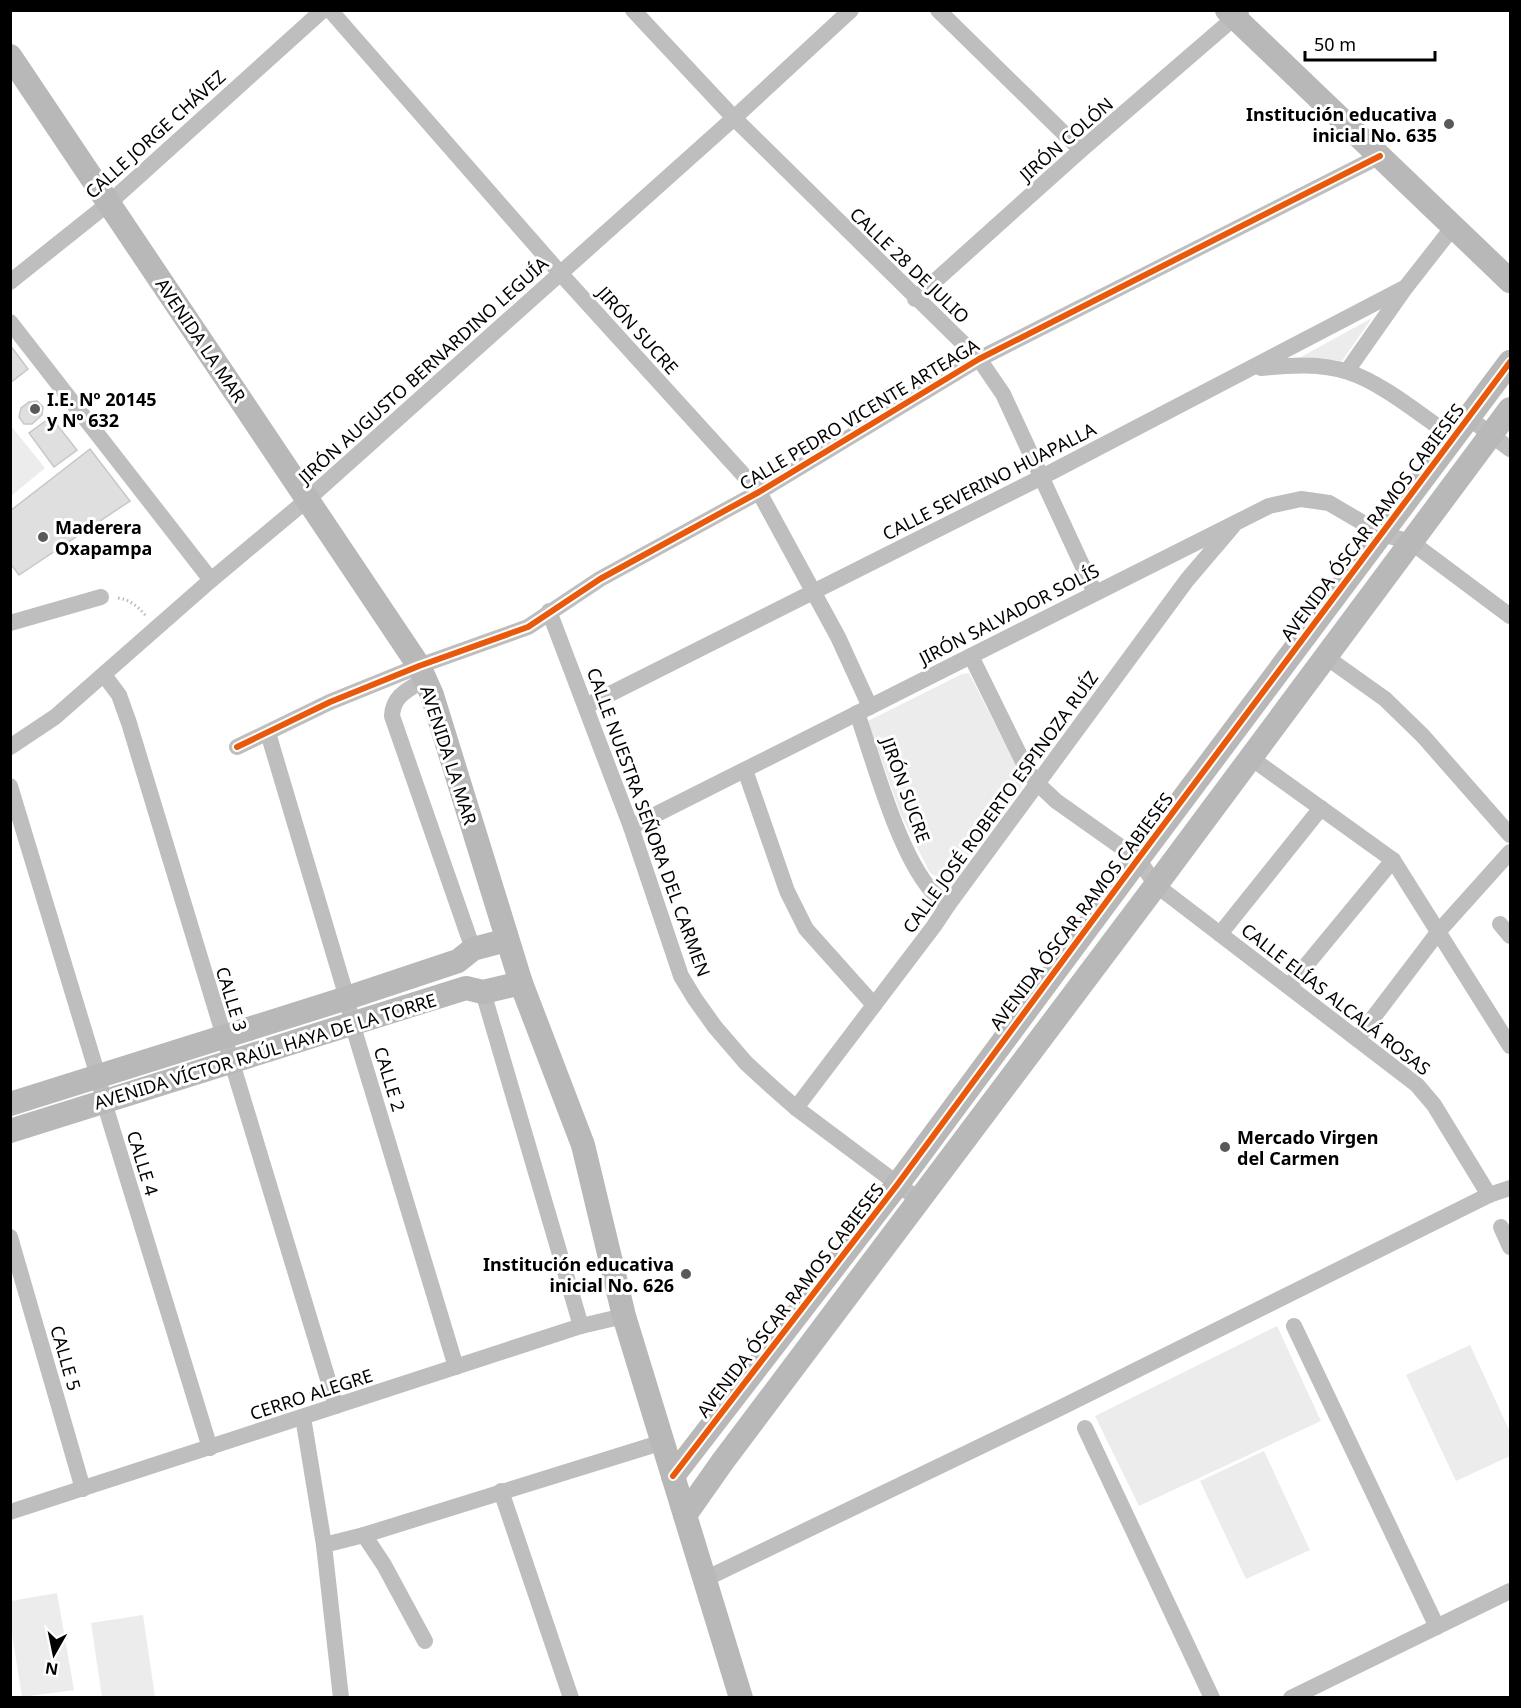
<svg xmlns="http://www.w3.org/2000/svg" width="1521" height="1708" viewBox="0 0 1521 1708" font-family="'Noto Sans',sans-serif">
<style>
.green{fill:#ececec}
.building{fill:#dfdfdf;stroke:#c7c7c7;stroke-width:1.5}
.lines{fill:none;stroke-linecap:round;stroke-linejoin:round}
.path{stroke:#b9b9b9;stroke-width:3;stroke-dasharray:1.5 3;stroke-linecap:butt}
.street{stroke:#bebebe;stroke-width:16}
.secondary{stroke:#b8b8b8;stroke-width:24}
.cycleway-casing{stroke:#fff;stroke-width:10}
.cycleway{stroke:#e8590c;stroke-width:6}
.poi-dot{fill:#595959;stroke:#fff;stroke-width:2}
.labels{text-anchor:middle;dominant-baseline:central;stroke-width:6;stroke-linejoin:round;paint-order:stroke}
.poi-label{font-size:18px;font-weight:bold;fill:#000;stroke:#fff;text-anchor:start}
.street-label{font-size:18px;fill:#000;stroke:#fff}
</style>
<rect width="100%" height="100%" fill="#fff"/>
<g class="green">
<path d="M 1372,318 L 1342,361 L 1301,357 Z"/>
<path d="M 11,426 L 45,468 L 11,496 L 10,496 Z"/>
<path d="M 969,673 L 1021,775 L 1021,788 L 951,878 L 940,878 L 930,873 L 901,815 L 868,721 L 962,674 Z"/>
<path d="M 1277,1326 L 1321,1421 L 1139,1506 L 1095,1416 Z"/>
<path d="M 1470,1345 L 1510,1432 L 1510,1456 L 1456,1481 L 1406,1375 Z"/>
<path d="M 1264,1451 L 1310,1550 L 1246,1579 L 1200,1481 Z"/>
<path d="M 57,1593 L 74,1690 L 22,1697 L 11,1628 L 11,1601 Z"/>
<path d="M 143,1615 L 155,1697 L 102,1697 L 91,1623 Z"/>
</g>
<g class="building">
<path d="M 10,345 L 28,369 L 10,383 Z"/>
<path d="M 37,401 L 43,407 L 42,415 L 32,424 L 24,424 L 19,417 L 21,408 L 29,402 Z"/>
<path d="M 51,417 L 77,450 L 54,467 L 29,433 Z"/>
<path d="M 90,449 L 130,501 L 19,575 L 10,563 L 10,511 Z"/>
</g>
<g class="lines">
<path class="path" d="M 118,598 C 131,600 138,607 147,617"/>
<g class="street">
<path d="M 330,10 L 560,273 L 759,492 L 838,637 L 870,707"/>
<path d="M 633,10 L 734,118 L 979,359 L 1003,394 L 1095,593"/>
<path d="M 938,10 L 1081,150"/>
<path d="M 10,282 L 109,203 L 323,10"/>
<path d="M 915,299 L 1081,150 L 1241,12"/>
<path d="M 10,322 L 211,580"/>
<path d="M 1261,368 C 1289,365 1321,363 1348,372 C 1383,383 1423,417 1454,438"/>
<path d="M 1347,371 L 1406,287 L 1453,227"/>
<path d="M 1469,418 L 1510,449"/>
<path d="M 549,611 L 631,827 L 681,976 L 695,999 L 715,1027 L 746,1063 L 771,1086 L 796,1108 L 919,1200"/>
<path d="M 10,623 L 101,597"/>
<path d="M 971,656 L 1027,770 L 1038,784 L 1056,801 L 1138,859 L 1156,885 L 1417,1085 L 1434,1105 L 1489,1195"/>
<path d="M 1326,657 L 1385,699 L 1423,736 L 1510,835"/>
<path d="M 104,675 L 119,695 L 129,723 L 336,1406"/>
<path d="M 425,679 C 408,690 393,695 392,716 L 473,949"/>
<path d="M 586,706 L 1042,477 L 1406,287"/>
<path d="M 857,713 C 875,764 897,849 930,889 C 935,895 942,900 948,905"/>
<path d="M 268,733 L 347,998 L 352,1023 L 456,1367"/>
<path d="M 10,747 L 55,717 L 211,580 L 308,499 L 734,118 L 851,10"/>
<path d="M 237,747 L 330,702 L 419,666 L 528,627 L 600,579 L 759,492 L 979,359 L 1380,156"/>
<path d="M 1251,758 L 1393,860 L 1510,1046"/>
<path d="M 745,770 L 787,891 L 806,929 L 874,1005"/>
<path d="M 10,786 L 98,1076 L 104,1102 L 210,1448"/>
<path d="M 631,827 L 1269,506 L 1301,499 L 1329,503 L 1382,534 L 1411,542 L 1510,616"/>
<path d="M 1500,924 L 1510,936"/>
<path d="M 1220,934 L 1321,808"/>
<path d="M 1289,986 L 1393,860"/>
<path d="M 483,992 L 581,1326"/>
<path d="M 1357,1039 L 1439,931 L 1510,852"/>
<path d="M 796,1108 L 934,926 L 948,905 L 1187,580 L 1233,526"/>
<path d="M 1501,1227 L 1510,1247"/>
<path d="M 10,1237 L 83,1489"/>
<path d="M 1294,1326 L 1437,1627"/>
<path d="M 303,1417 L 324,1545"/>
<path d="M 1085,1428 L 1212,1698"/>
<path d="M 501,1491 L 571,1698"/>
<path d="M 10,1512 L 581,1326 L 624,1316"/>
<path d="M 364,1535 L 384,1565 L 425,1641"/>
<path d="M 703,1580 L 1054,1411 L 1489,1195 L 1510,1188"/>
<path d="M 341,1698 L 324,1545 L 364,1535 L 663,1442"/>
<path d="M 1291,1698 L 1510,1591"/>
</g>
<g class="secondary">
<path d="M 1227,10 L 1510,281"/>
<path d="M 10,56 L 419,666 L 432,695 L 521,983 L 583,1145 L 624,1316 L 741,1698"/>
<path d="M 10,1104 L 347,998 L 458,961 L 473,949 L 507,940"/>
<path d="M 10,1131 L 466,988 L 483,992 L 521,983"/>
<path d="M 673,1476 L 897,1185 L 1138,859 L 1510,362"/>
<path d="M 685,1515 L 723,1461 L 1156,885 L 1510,409"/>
</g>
<g class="cycleway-casing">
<g id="cycleway">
<path d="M 237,747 L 330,702 L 419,666 L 528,627 L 600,579 L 759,492 L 979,359 L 1380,156"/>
<path d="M 673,1476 L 897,1185 L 1138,859 L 1510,362"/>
</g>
</g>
<use href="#cycleway" class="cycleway"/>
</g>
<g class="poi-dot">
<circle cx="1449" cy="124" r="6"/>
<circle cx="35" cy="409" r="6"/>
<circle cx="43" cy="537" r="6"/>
<circle cx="1225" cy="1147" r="6"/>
<circle cx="686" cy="1274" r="6"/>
</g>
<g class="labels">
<g class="poi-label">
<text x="1437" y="114" text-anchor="end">Institución educativa<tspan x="1437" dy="21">inicial No. 635</tspan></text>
<text x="47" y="399">I.E. Nº 20145<tspan x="47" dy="21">y Nº 632</tspan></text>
<text x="55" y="527">Maderera<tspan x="55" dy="21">Oxapampa</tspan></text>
<text x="1237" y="1137">Mercado Virgen<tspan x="1237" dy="21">del Carmen</tspan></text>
<text x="674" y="1264" text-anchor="end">Institución educativa<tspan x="674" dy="21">inicial No. 626</tspan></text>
</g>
<g class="street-label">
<text transform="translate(155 134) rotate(-42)">CALLE JORGE CHÁVEZ</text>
<text transform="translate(1066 139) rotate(-41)">JIRÓN COLÓN</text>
<text transform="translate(910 265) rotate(44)">CALLE 28 DE JULIO</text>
<text transform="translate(638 330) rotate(48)">JIRÓN SUCRE</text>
<text transform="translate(201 340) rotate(56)">AVENIDA LA MAR</text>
<text transform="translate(423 370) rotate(-42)">JIRÓN AUGUSTO BERNARDINO LEGUÍA</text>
<text transform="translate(859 414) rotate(-31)">CALLE PEDRO VICENTE ARTEAGA</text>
<text transform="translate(989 481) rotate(-27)">CALLE SEVERINO HUAPALLA</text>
<text transform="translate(1372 522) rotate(-53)">AVENIDA ÓSCAR RAMOS CABIESES</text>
<text transform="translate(1009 614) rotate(-27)">JIRÓN SALVADOR SOLÍS</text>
<text transform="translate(449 755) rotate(72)">AVENIDA LA MAR</text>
<text transform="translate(906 790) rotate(70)">JIRÓN SUCRE</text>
<text transform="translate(1000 802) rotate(-54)">CALLE JOSÉ ROBERTO ESPINOZA RUÍZ</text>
<text transform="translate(649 822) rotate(70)">CALLE NUESTRA SEÑORA DEL CARMEN</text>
<text transform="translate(1081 911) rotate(-53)">AVENIDA ÓSCAR RAMOS CABIESES</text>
<text transform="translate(232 999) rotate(73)">CALLE 3</text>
<text transform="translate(1336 999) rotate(38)">CALLE ELÍAS ALCALÁ ROSAS</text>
<text transform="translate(265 1051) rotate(-17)">AVENIDA VÍCTOR RAÚL HAYA DE LA TORRE</text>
<text transform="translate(390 1079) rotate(73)">CALLE 2</text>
<text transform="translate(143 1163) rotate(73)">CALLE 4</text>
<text transform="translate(790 1300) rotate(-52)">AVENIDA ÓSCAR RAMOS CABIESES</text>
<text transform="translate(66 1358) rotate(74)">CALLE 5</text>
<text transform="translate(311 1394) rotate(-18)">CERRO ALEGRE</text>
</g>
</g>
<rect width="1521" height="1708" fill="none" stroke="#000000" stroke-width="24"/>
<g transform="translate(54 1654) rotate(189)" stroke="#ffffff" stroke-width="4.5" paint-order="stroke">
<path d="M0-4.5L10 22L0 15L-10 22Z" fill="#000000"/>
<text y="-9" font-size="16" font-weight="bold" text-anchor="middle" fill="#000000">N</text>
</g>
<path d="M1305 51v9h130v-9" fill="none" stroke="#000000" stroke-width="3"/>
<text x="1314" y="51" font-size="18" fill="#000000" stroke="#ffffff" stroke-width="4.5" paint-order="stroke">50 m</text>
</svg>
